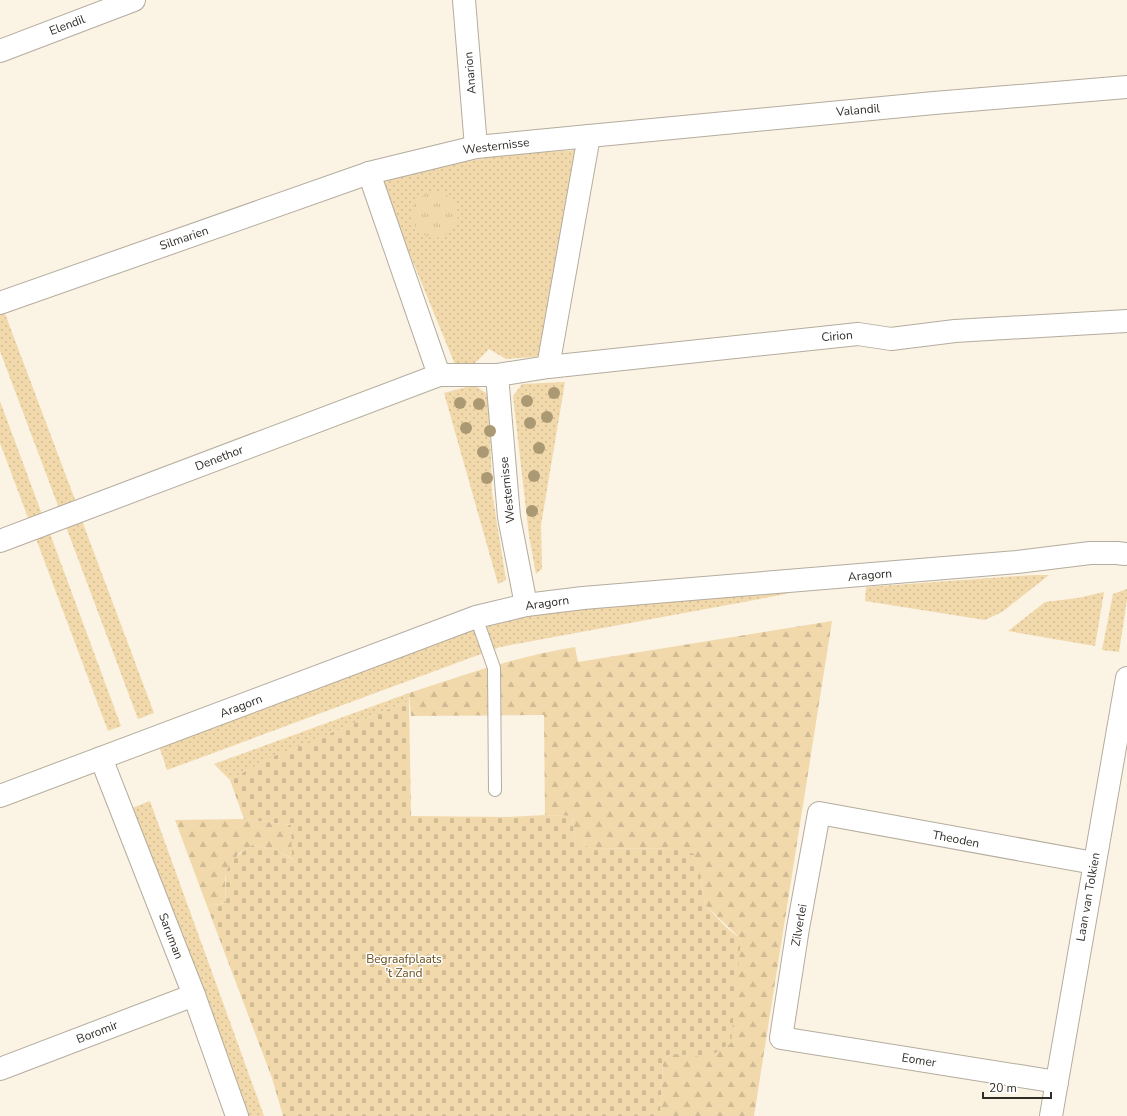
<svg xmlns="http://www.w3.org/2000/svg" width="1127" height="1116" viewBox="0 0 1127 1116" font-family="'Nunito Sans',sans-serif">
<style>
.grass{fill:url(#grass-dots)}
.forest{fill:url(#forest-firs)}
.cemetery{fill:url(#cemetery-stones)}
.park{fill:url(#park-tufts)}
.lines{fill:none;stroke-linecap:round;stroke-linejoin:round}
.lane-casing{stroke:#b4ac9e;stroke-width:14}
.street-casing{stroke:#b4ac9e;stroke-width:24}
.lane{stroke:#fff;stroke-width:12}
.street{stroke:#fff;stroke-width:22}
.tree{fill:#ab9974}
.labels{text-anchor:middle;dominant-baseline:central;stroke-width:3;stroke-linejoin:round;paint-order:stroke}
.street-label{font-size:12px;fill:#312e29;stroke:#fff}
.park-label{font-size:12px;fill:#694f18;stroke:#fff}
</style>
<defs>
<pattern id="grass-dots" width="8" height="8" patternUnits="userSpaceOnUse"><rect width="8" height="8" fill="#f2d9ac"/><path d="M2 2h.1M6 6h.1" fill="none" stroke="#d0bb94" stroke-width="1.8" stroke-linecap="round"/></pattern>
<pattern id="forest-firs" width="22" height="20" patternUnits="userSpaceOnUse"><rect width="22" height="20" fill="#f2d9ac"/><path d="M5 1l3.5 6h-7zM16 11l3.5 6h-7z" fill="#d0bb94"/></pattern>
<pattern id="cemetery-stones" width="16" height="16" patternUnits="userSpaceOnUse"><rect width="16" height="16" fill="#f2d9ac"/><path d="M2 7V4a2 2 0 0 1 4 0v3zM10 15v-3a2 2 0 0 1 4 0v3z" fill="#d0bb94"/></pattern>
<pattern id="park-tufts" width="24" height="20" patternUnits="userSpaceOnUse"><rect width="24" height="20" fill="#f2d9ac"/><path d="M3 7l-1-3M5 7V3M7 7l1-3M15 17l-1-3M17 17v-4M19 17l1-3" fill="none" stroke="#d0bb94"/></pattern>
</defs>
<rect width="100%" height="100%" fill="#fbf3e4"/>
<g class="grass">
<path d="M 580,150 L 547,356 L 506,359 L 489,349 L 474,364 L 456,367 L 379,179 L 399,173 L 509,154 Z"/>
<path d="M 4,311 L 77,505 L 60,511 L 0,351 L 0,312 Z"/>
<path d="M 565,382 L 541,525 L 542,569 L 536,574 L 529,536 L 513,396 L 522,384 Z"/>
<path d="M 474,385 L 489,395 L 492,492 L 506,580 L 498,584 L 444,393 Z"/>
<path d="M 0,401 L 43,517 L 30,523 L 0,443 Z"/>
<path d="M 81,518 L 154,713 L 138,719 L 65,524 Z"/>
<path d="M 49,531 L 121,726 L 108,731 L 35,536 Z"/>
<path d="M 1033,575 L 1049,575 L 1002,612 L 985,620 L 865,601 L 866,587 Z"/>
<path d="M 1127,589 L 1127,600 L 1119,652 L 1102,650 L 1113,594 Z"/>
<path d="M 798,590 L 781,595 L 500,647 L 167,770 L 159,746 L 498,620 L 538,610 Z"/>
<path d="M 1104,592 L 1095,646 L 1008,631 L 1045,602 L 1078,598 Z"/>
<path d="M 409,693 L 409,701 L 266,760 L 230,780 L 214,764 Z"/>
<path d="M 150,801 L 264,1116 L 246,1116 L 132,808 Z"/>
</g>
<g class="forest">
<path d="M 832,621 L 754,1116 L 660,1116 L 663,1061 L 671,1053 L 707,1057 L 741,939 L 705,905 L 701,880 L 676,849 L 589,848 L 574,835 L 572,816 L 545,815 L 544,715 L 411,716 L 409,693 C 464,675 518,656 575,647 L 578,662 Z"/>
<path d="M 244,819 L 291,825 L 293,859 L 276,850 L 253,845 L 238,854 L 225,878 L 226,903 L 207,906 L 175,820 Z"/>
</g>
<path class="cemetery" d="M 409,701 L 411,816 L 506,817 L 545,815 L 572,816 L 574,835 L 589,848 L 676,849 L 694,854 L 701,880 L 705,905 L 727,928 L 741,939 L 731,1043 L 707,1058 L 671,1053 L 663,1061 L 660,1116 L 283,1116 L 272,1078 L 207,906 L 226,903 C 225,871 223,863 253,845 L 276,850 L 292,859 L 291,825 L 244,819 L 230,780 L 265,760 Z"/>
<circle class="park" cx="435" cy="215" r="23"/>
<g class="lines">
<g class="lane-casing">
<path id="lane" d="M 476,617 L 494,668 L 495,790"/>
</g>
<g class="street-casing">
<g id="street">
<path d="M 464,0 L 476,147"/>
<path d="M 0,51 L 134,0"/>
<path d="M 589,136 L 934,103 L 1127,87"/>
<path d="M 0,303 L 369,173"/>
<path d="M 548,367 L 858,334 L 891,339 L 955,331 L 1127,321"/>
<path d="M 497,375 L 509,517 L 526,605"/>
<path d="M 0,541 L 439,375 L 497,375 L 548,367 L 589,136 L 476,147 L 369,173 L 439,375"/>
<path d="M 101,758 L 194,995 L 237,1116"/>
<path d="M 0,796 L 476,617 L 526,605 L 583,598 L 1017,562 L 1090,553 L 1117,553 L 1125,554"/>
<path d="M 0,1069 L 194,995"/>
<path d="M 1057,1082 L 781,1038 L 798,928 L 819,813 L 1094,863"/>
<path d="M 1051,1116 L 1127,678"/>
</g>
</g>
<use href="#lane" class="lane"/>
<use href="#street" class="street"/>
</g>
<g class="tree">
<circle cx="554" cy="393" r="6"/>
<circle cx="527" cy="401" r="6"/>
<circle cx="460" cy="403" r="6"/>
<circle cx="479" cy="404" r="6"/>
<circle cx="547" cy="417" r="6"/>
<circle cx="530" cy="423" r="6"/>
<circle cx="466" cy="428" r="6"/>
<circle cx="490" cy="431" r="6"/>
<circle cx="539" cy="448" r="6"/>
<circle cx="483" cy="452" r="6"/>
<circle cx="534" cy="476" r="6"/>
<circle cx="487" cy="478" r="6"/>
<circle cx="532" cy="511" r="6"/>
</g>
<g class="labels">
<g class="street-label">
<text transform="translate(67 25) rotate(-21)">Elendil</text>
<text transform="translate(470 73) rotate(-95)">Anarion</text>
<text transform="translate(858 110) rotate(-5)">Valandil</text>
<text transform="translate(496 146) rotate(-7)">Westernisse</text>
<text transform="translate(184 238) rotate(-19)">Silmarien</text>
<text transform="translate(837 336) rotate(-5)">Cirion</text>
<text transform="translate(219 458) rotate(-21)">Denethor</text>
<text transform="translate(507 490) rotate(-96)">Westernisse</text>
<text transform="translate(870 575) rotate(-5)">Aragorn</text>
<text transform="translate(547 603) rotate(-8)">Aragorn</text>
<text transform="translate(241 706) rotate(-21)">Aragorn</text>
<text transform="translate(956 839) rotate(11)">Theoden</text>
<text transform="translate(1088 897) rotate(-80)">Laan van Tolkien</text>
<text transform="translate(799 925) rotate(-80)">Zilverlei</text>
<text transform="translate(171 936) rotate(69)">Saruman</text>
<text transform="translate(97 1032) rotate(-21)">Boromir</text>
<text transform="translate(919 1060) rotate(9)">Eomer</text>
</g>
<g class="park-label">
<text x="404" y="959">Begraafplaats<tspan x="404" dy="14">'t Zand</tspan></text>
</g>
</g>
<path d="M983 1092v6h68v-6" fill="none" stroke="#312e29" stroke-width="2"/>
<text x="989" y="1092" font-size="12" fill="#312e29" stroke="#ffffff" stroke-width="3" paint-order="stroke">20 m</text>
</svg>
